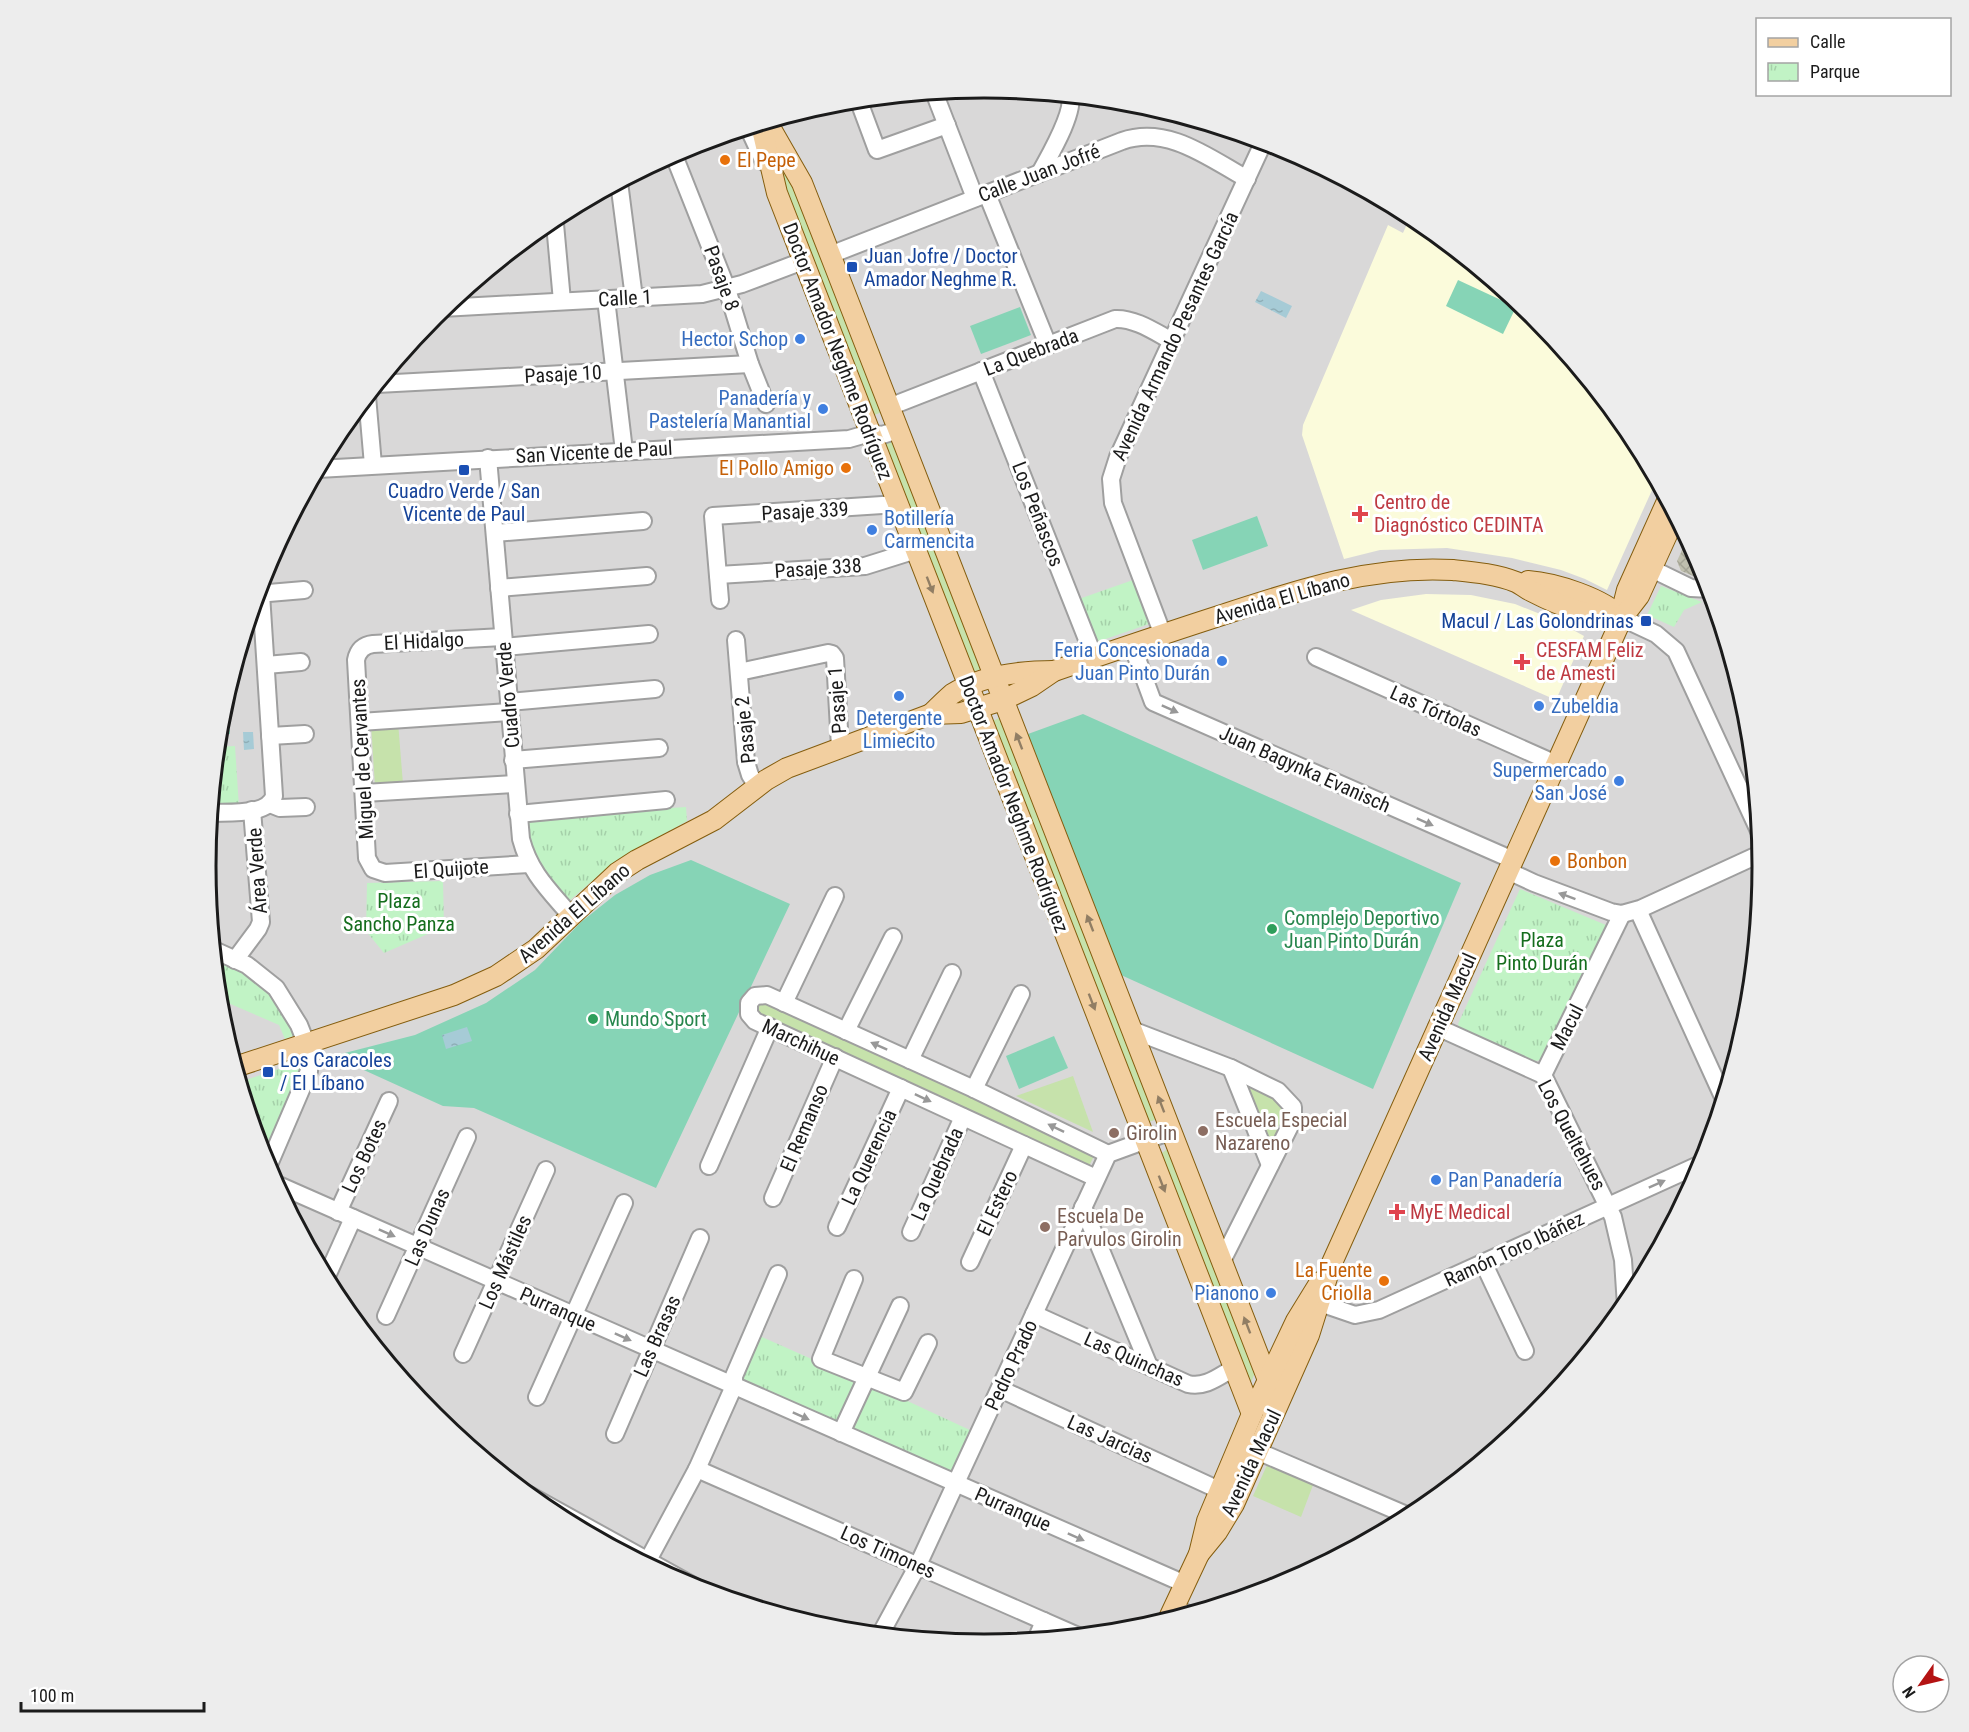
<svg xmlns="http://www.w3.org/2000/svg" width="1969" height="1732" viewBox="0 0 1969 1732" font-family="'Roboto Condensed',sans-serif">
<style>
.residential{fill:#d9d8d8}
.education{fill:#fbfbdb}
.construction{fill:url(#construction-cross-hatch)}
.grass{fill:#c6e2ab}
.park{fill:url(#park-tufts)}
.pitch{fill:#86d4b6}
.water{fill:url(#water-ripples)}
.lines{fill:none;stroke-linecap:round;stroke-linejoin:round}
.minor-casing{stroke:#9f9f9f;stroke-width:20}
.major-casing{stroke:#845d0e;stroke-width:22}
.minor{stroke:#fff;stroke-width:16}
.major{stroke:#f2cfa0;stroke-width:20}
.oneway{fill:#917e64}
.oneway2{fill:#989898}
.food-dot{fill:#e8710a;stroke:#fff;stroke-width:2}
.transit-dot{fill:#1a4fb4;stroke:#fff;stroke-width:2}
.shop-dot{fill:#3f7fe0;stroke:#fff;stroke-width:2}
.health-dot{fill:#e0444e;stroke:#fff;stroke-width:2}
.leisure-dot{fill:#2e9e5b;stroke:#fff;stroke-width:2}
.education-dot{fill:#8d6e63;stroke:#fff;stroke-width:2}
.labels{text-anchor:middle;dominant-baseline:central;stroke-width:6;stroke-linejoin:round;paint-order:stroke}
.food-label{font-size:20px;fill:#c56008;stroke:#fff;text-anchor:start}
.street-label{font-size:20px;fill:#1b1b1b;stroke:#fff}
.transit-label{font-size:20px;fill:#164399;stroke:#fff;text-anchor:start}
.shop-label{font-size:20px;fill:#366cbe;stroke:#fff;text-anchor:end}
.health-label{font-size:20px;fill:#be3a42;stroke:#fff;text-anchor:start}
.park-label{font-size:20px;fill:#156d1d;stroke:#fff}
.leisure-label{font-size:20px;fill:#27864d;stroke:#fff;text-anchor:start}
.education-label{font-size:20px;fill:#785e54;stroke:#fff;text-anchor:start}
.rim{fill:none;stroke:#1b1b1b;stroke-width:3}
</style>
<defs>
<pattern id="construction-cross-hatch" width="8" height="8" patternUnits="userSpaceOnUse" patternTransform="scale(1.5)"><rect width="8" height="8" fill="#bfbfae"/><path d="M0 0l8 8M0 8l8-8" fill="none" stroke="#a4a495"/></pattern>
<pattern id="park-tufts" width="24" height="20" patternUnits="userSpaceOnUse" patternTransform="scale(1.5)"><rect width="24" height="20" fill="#c1f3c5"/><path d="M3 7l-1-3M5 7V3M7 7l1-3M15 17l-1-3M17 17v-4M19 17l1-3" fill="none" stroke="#a5d0a9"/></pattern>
<pattern id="water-ripples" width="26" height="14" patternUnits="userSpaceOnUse" patternTransform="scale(1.5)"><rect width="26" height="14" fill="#a6cbd6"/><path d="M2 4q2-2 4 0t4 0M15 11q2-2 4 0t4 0" fill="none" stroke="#8eaeb7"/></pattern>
</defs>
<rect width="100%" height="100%" fill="#ece8e2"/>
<circle class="residential" cx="984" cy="866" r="776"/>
<g class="education">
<path d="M 1411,215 L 1536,315 L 1632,433 L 1657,479 L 1607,590 L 1585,579 L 1561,570 L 1512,558 L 1447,548 L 1380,550 L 1344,559 L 1302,435 L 1303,425 L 1388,225 L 1403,233 Z"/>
<path d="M 1426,594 L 1471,595 L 1515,604 L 1555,620 L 1584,636 L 1556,700 L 1351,610 L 1381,600 Z"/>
</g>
<path class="construction" d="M 1688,537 L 1704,568 L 1708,582 L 1681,571 L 1677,561 Z"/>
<g class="grass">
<path d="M 777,147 L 790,170 L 882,412 L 872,416 L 780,186 Z"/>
<path d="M 893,438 L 981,669 L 973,672 L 881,443 Z"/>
<path d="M 999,718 L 1002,719 L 1157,1119 L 1149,1122 L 993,721 Z"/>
<path d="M 398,722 L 403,784 L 375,786 L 371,724 Z"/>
<path d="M 763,1002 L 1090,1149 L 1094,1156 L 1089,1166 L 756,1018 L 755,1003 Z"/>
<path d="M 1073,1076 L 1093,1132 L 1016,1096 Z"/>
<path d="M 1245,1082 L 1278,1094 L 1289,1111 L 1272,1153 Z"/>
<path d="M 1166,1150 L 1169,1150 L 1257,1368 L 1248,1389 L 1159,1155 Z"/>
<path d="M 1267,1465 L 1313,1485 L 1301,1517 L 1253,1496 Z"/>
</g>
<g class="park">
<path d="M 1133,580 L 1149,624 L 1091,644 L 1076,600 Z"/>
<path d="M 1661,586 L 1702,602 L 1684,610 L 1674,627 L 1647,615 Z"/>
<path d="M 235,746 L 239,807 L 211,808 L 217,747 Z"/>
<path d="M 686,807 L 687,821 L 614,862 L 569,901 L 560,899 L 534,865 L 528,839 L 527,817 Z"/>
<path d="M 443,881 L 444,927 L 384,953 L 366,931 L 367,883 Z"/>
<path d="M 1520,889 L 1606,925 L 1542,1060 L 1534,1061 L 1461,1030 L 1458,1024 Z"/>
<path d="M 214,955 L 245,969 L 282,1005 L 295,1035 L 285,1039 L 279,1025 L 219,999 Z"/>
<path d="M 305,1060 L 265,1164 L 240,1082 Z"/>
<path d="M 746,1330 L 859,1380 L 839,1425 L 726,1375 Z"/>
<path d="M 873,1385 L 972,1431 L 951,1476 L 852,1429 Z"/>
</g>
<g class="pitch">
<path d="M 1458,280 L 1516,307 L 1503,334 L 1446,306 Z"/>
<path d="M 1020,307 L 1031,335 L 981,354 L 970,326 Z"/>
<path d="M 1257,516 L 1268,546 L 1203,570 L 1192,540 Z"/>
<path d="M 223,705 L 227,705 L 230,734 L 218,735 Z"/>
<path d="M 1083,714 L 1461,883 L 1373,1089 L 1121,975 L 1028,734 Z"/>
<path d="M 691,860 L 790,904 L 656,1188 L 474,1108 L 443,1106 L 333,1056 L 415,1035 L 486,1003 L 535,970 L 581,922 L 615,895 L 650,875 Z"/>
<path d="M 1054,1036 L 1068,1068 L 1019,1089 L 1006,1056 Z"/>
</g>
<g class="water">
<path d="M 1261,291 L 1292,306 L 1286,318 L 1255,302 Z"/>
<path d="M 243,732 L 253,732 L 254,749 L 244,750 Z"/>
<path d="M 467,1027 L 472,1041 L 446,1049 L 442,1035 Z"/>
</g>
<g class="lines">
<g class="minor-casing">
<g id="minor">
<path d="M 934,92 L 975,198"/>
<path d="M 858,99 L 877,150 L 947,125"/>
<path d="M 748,127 L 764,162"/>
<path d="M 673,153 L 727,289 L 750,364 L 766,404"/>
<path d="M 1040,173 C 1049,156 1075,113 1070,95"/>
<path d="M 619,182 L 634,298"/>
<path d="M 987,194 L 1048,345"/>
<path d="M 552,218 L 555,224 L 562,301"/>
<path d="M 830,255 L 1122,141 C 1168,125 1209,158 1247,179"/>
<path d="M 606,299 L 624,451"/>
<path d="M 442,308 L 702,294 L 742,284 L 803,261"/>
<path d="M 981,371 L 1094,657"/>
<path d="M 377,384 L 750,364"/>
<path d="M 367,396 L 373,465"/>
<path d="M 889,407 L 1115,319 C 1135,318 1155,332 1172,341"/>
<path d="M 488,458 L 521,839 C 530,873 549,890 571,916"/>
<path d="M 318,469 L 849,439 L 870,433 L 882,435 L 898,430"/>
<path d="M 495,533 L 643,521"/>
<path d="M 1652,569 L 1691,588 L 1711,589"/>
<path d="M 718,575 L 865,566 L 916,550"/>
<path d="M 499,588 L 647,576"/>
<path d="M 257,594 L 304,590"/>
<path d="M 720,600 L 713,516 L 898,504"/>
<path d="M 1622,618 L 1656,634 L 1676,651 L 1760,833"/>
<path d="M 1163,635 L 1113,503 L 1111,479 L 1118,457 L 1264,141"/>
<path d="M 503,637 L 373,644 C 364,645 358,650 356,660 L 367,858 L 373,869 L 385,873 L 529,864"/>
<path d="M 736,640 L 746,762 L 750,775 L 757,786"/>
<path d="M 1132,645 L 1153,702 L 1513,860"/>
<path d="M 504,647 L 649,634"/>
<path d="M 1316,657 L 1556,764"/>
<path d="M 266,665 L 301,662"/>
<path d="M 739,672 L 828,653 L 832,654 L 835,658 L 840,747"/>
<path d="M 509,702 L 655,689"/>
<path d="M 360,722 L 509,712"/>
<path d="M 270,736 L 305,734"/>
<path d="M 513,760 L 659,748"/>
<path d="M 364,793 L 515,784"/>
<path d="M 270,804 L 280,808 L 306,807"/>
<path d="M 211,813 C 229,812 268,816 274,796 L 261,594"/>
<path d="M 518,814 L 666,800"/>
<path d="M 1508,871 L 1534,883 L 1611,912 L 1622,914 L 1640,909 L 1762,853"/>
<path d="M 1638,910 L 1724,1099"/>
<path d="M 214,950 L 247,965 L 276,988 L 299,1025 L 310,1053 L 309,1071 L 267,1169"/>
<path d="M 235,960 L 258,929 L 261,922 L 252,810"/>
<path d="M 784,1003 L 835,896"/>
<path d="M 1437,1027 L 1543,1075 L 1613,1217 L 1623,1260 L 1626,1306"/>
<path d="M 1132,1030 L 1231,1068 L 1278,1091 L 1293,1107 L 1293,1120 L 1222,1261"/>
<path d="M 846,1031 L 893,937"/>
<path d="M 910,1060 L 952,973"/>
<path d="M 1231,1068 L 1270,1165"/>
<path d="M 1543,1075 L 1622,914"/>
<path d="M 974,1089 L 1021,994"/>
<path d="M 709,1166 L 770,1027"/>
<path d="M 1096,1178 L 755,1021 L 749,1014 L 749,1003 L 755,996 L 767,995 L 974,1089 L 1108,1154"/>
<path d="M 276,1184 L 1185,1584"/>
<path d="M 773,1198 L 835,1057"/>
<path d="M 1083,1207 L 1149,1366"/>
<path d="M 338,1212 L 389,1101"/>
<path d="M 837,1227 L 901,1088"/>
<path d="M 911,1232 L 963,1117"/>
<path d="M 970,1262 L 1024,1145"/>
<path d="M 1483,1262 L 1525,1351"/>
<path d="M 327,1276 L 353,1218"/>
<path d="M 854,1279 L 821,1359 L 904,1392 L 928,1343"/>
<path d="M 1320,1303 L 1355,1315 L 1379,1310 L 1705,1162"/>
<path d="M 1034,1314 L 1188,1384 C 1206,1388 1219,1376 1234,1368"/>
<path d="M 386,1316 L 467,1137"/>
<path d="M 463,1354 L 546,1170"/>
<path d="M 1000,1389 L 1219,1490"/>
<path d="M 537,1397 L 624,1203"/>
<path d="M 841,1433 L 900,1306"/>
<path d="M 615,1434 L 700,1238"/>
<path d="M 1257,1451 L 1411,1517"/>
<path d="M 697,1469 L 1078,1636"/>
<path d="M 529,1495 L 699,1589"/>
<path d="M 646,1564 L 697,1469 L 734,1386 L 734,1376 L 778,1274"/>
<path d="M 1174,1608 L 1188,1614"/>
<path d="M 880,1635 L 918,1565 L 1108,1154 L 1171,1131"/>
<path d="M 1036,1640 L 1044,1621"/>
</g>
</g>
<g class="major-casing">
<g id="major">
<path d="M 767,122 L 802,183 L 835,267 L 1268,1380 L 1273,1402 L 1273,1414"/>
<path d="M 761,125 L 777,193 L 1252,1414"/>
<path d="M 1528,581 C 1555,583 1603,598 1622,618"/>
<path d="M 1622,610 L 1627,590 L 1668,499"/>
<path d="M 931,714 C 938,707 945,700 952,694 C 980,676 1021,671 1054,671"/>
<path d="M 235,1067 L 454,995 L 496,976 L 536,949 L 617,873 L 637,860 L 714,820 L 766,780 L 787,768 L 931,714 L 961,713 L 1003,700 L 1032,686 L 1054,671 C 1110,652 1166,633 1222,615 C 1298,590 1372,565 1453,570 C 1473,572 1497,574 1516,582 C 1521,584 1526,589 1531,591 C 1558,605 1591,619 1622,618"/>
<path d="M 1199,1554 L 1217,1532 L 1234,1504 L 1309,1335 L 1331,1265 L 1622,618 L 1639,596 L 1676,515"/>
<path d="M 1168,1620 L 1199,1554 L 1207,1521 L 1252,1414 L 1296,1321 L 1320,1282"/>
</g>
</g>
<use href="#minor" class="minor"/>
<use href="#major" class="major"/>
</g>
<defs><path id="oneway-solid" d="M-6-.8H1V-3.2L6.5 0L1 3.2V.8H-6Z" transform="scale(1.5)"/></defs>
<g class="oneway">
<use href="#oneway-solid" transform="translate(930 585) rotate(69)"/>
<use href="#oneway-solid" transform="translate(1019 741) rotate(-111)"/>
<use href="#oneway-solid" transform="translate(1090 923) rotate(-111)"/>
<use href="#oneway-solid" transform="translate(1092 1002) rotate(69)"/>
<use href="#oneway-solid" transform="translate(1161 1104) rotate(-111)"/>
<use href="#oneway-solid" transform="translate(1162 1184) rotate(69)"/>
<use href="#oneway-solid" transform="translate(1247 1325) rotate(-111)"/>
</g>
<g class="oneway2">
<use href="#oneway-solid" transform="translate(1170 709) rotate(24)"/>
<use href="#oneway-solid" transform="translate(1425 822) rotate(24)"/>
<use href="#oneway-solid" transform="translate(1567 896) rotate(-160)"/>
<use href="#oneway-solid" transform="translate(879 1046) rotate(-156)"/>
<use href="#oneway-solid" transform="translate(923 1098) rotate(25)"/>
<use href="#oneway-solid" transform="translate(1056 1128) rotate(-154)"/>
<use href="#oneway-solid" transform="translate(1657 1184) rotate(-24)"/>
<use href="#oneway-solid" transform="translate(387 1233) rotate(24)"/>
<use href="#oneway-solid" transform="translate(623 1337) rotate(24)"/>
<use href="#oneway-solid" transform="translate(801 1416) rotate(24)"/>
<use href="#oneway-solid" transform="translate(1076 1537) rotate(24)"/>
</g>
<g class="food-dot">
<circle cx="725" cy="160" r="6"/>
<circle cx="846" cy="468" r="6"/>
<circle cx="1555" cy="861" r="6"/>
<circle cx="1384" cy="1281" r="6"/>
</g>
<g class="transit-dot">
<rect x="846" y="261" width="12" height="12" rx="3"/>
<rect x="458" y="464" width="12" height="12" rx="3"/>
<rect x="1640" y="615" width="12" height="12" rx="3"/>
<rect x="262" y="1066" width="12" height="12" rx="3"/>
</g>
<g class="shop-dot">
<circle cx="800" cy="339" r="6"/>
<circle cx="823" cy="409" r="6"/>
<circle cx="872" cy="530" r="6"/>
<circle cx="1222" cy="661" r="6"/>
<circle cx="899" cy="696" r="6"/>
<circle cx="1539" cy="706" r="6"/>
<circle cx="1619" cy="781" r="6"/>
<circle cx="1436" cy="1180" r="6"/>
<circle cx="1271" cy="1293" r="6"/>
</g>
<g class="health-dot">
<path d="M1357 505h6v6h6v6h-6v6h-6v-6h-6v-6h6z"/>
<path d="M1519 653h6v6h6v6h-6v6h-6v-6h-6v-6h6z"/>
<path d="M1394 1203h6v6h6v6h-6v6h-6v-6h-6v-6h6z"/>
</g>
<g class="leisure-dot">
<circle cx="1272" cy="929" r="6"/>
<circle cx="593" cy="1019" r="6"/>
</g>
<g class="education-dot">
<circle cx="1203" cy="1131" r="6"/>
<circle cx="1114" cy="1133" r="6"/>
<circle cx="1045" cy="1227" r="6"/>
</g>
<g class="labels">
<g class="food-label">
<text x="737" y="160">El Pepe</text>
<text x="834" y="468" text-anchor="end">El Pollo Amigo</text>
<text x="1567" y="861">Bonbon</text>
<text x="1372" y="1270" text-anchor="end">La Fuente<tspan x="1372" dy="23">Criolla</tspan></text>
</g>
<g class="street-label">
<text transform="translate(1039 173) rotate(-21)">Calle Juan Jofré</text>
<text transform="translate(722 278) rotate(70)">Pasaje 8</text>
<text transform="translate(625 298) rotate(-3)">Calle 1</text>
<text transform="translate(1175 336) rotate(-65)">Avenida Armando Pesantes García</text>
<text transform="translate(838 351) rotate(69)">Doctor Amador Neghme Rodríguez</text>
<text transform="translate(1031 352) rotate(-21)">La Quebrada</text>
<text transform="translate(563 374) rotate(-3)">Pasaje 10</text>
<text transform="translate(594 452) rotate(-3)">San Vicente de Paul</text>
<text transform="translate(805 511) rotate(-3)">Pasaje 339</text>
<text transform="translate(1038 514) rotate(69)">Los Peñascos</text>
<text transform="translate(818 568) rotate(-4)">Pasaje 338</text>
<text transform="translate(1282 598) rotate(-16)">Avenida El Líbano</text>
<text transform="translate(424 641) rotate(-3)">El Hidalgo</text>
<text transform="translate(508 695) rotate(-95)">Cuadro Verde</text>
<text transform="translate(837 700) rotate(-94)">Pasaje 1</text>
<text transform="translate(1436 711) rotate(24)">Las Tórtolas</text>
<text transform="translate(745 730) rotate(-96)">Pasaje 2</text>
<text transform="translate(362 759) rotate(-93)">Miguel de Cervantes</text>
<text transform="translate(1305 769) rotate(24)">Juan Bagynka Evanisch</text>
<text transform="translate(1014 804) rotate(69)">Doctor Amador Neghme Rodríguez</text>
<text transform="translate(451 869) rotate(-4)">El Quijote</text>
<text transform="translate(257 871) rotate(-94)">Área Verde</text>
<text transform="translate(574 913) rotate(-41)">Avenida El Líbano</text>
<text transform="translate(1447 1007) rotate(-66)">Avenida Macul</text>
<text transform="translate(1567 1027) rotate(-63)">Macul</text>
<text transform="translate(801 1042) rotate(25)">Marchihue</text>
<text transform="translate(804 1128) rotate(-67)">El Remanso</text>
<text transform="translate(1572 1135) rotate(62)">Los Queltehues</text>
<text transform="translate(364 1156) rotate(-65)">Los Botes</text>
<text transform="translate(869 1157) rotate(-65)">La Querencia</text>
<text transform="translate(937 1174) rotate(-66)">La Quebrada</text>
<text transform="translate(997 1203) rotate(-65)">El Estero</text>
<text transform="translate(427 1227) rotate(-66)">Las Dunas</text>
<text transform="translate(1514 1249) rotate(-25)">Ramón Toro Ibáñez</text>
<text transform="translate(505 1262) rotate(-66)">Los Mástiles</text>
<text transform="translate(558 1309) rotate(24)">Purranque</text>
<text transform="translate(657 1336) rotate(-66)">Las Brasas</text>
<text transform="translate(1134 1359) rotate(24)">Las Quinchas</text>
<text transform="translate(1011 1365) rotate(-65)">Pedro Prado</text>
<text transform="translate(1110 1439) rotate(24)">Las Jarcias</text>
<text transform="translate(1251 1463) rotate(-65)">Avenida Macul</text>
<text transform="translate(1013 1509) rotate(24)">Purranque</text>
<text transform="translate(888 1552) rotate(24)">Los Timones</text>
</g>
<g class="transit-label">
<text x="864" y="256">Juan Jofre / Doctor<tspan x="864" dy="23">Amador Neghme R.</tspan></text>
<text x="464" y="491" text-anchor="middle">Cuadro Verde / San<tspan x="464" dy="23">Vicente de Paul</tspan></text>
<text x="1634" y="621" text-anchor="end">Macul / Las Golondrinas</text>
<text x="280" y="1060">Los Caracoles<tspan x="280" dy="23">/ El Líbano</tspan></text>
</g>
<g class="shop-label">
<text x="788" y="339">Hector Schop</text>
<text x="811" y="398">Panadería y<tspan x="811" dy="23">Pastelería Manantial</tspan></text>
<text x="884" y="518" text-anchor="start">Botillería<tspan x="884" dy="23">Carmencita</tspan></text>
<text x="1210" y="650">Feria Concesionada<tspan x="1210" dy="23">Juan Pinto Durán</tspan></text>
<text x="1551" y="706" text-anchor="start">Zubeldia</text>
<text x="899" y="718" text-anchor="middle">Detergente<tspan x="899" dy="23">Limiecito</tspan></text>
<text x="1607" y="770">Supermercado<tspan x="1607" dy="23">San José</tspan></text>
<text x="1448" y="1180" text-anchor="start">Pan Panadería</text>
<text x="1259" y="1293">Pianono</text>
</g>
<g class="health-label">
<text x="1374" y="502">Centro de<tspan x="1374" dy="23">Diagnóstico CEDINTA</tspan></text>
<text x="1536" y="650">CESFAM Feliz<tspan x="1536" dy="23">de Amesti</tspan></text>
<text x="1410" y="1212">MyE Medical</text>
</g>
<g class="park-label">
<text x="399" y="901">Plaza<tspan x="399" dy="23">Sancho Panza</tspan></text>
<text x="1542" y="940">Plaza<tspan x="1542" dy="23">Pinto Durán</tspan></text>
</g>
<g class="leisure-label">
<text x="1284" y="918">Complejo Deportivo<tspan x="1284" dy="23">Juan Pinto Durán</tspan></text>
<text x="605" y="1019">Mundo Sport</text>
</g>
<g class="education-label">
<text x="1215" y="1120">Escuela Especial<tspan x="1215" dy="23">Nazareno</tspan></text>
<text x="1126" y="1133">Girolin</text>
<text x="1057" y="1216">Escuela De<tspan x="1057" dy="23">Parvulos Girolin</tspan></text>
</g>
</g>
<path d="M0 0H1969V1732H0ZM216 866a768 768 0 1 1 1536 0a768 768 0 1 1-1536 0Z" fill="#ededed" fill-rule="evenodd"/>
<path class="rim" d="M216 866a768 768 0 1 1 1536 0a768 768 0 1 1-1536 0Z"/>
<rect x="1756" y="18" width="195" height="78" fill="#ffffff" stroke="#a4a4a4" stroke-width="1.5"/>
<rect x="1768" y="38" width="30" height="9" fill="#f2cfa0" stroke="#a4a4a4" stroke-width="1.5"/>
<text x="1810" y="48" font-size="18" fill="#1b1b1b">Calle</text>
<rect x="1768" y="63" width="30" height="18" fill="url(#park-tufts)" stroke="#a4a4a4" stroke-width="1.5"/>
<text x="1810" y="78" font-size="18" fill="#1b1b1b">Parque</text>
<g transform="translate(1921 1684) rotate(236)"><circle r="28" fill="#ffffff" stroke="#a4a4a4" stroke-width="1.5"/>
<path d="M0-4.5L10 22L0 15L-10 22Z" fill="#b41313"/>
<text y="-9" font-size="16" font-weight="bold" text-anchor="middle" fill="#1b1b1b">N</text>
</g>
<path d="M21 1702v9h183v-9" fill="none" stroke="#1b1b1b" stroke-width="3"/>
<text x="30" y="1702" font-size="18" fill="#1b1b1b" stroke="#ffffff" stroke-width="4.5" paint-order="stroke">100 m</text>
</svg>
